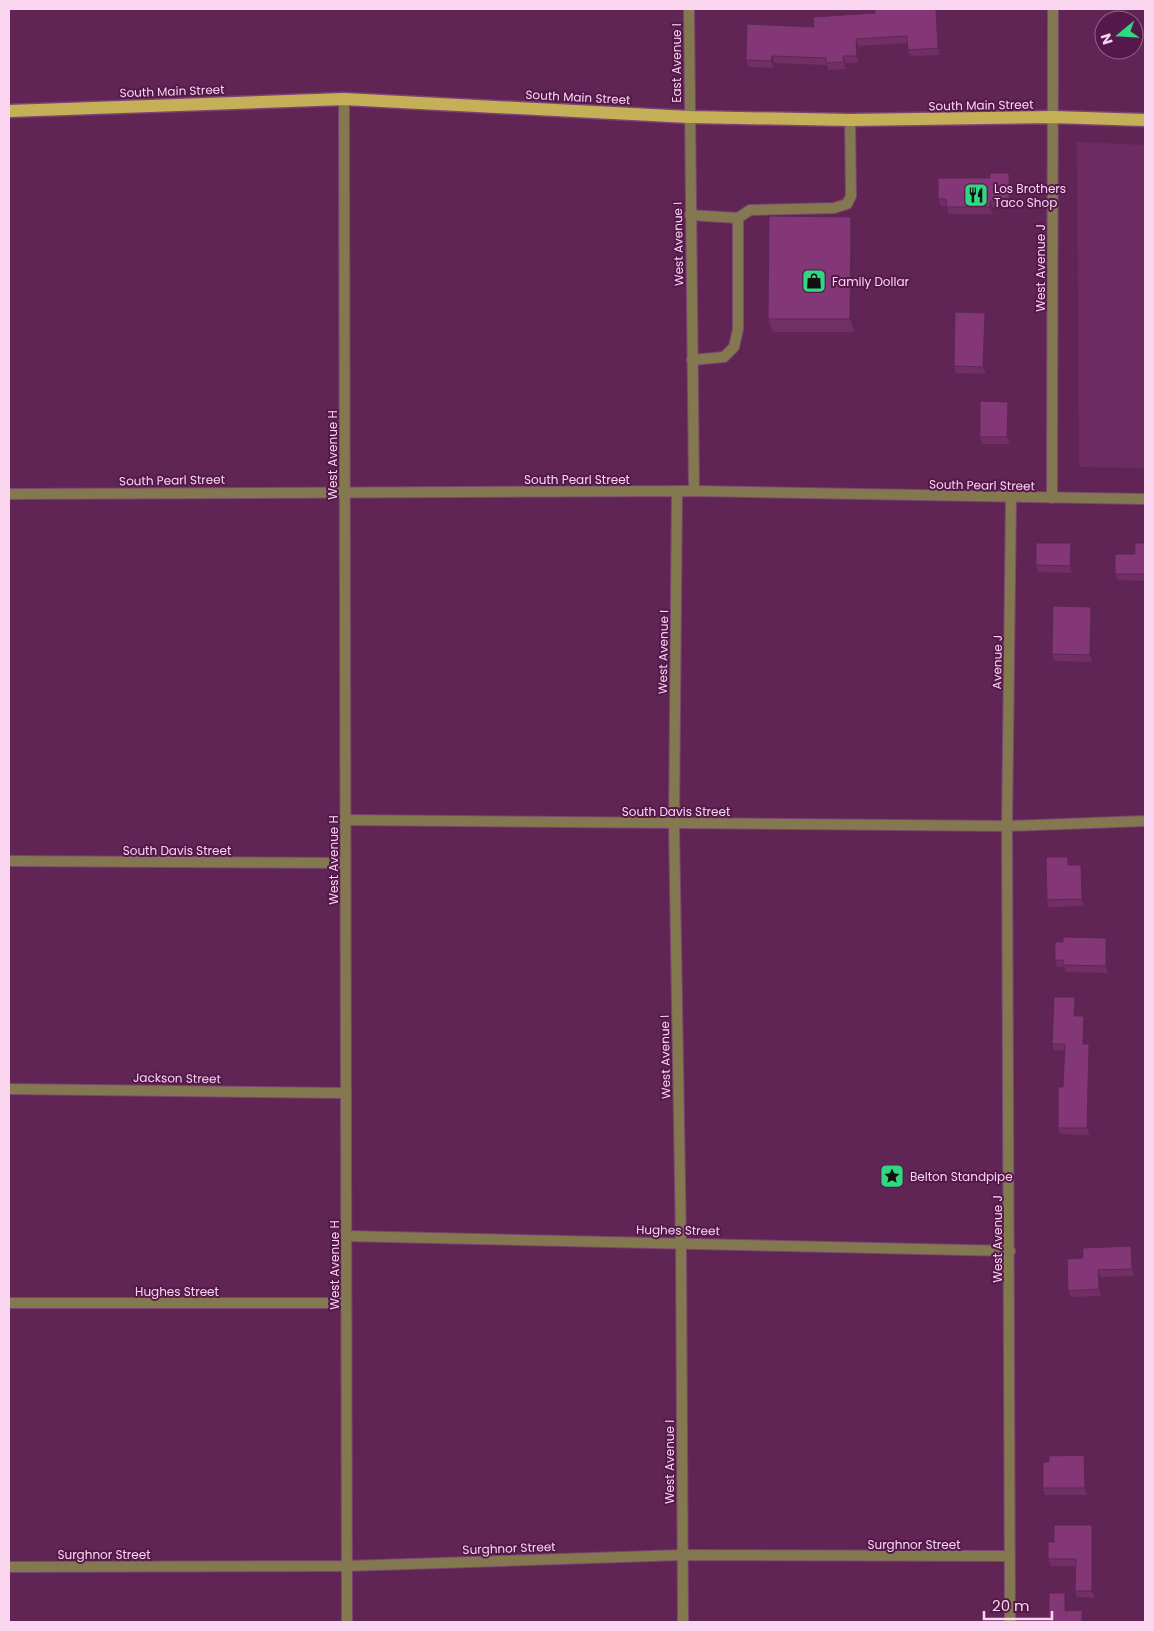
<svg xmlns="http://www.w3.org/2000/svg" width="1154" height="1631" viewBox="0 0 1154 1631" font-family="Poppins,sans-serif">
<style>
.built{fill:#6d2b61}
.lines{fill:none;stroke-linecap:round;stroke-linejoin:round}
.lane-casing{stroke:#7c4571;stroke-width:12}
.street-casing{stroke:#7c4571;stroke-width:12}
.primary-casing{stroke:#7c4571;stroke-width:15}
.lane{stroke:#837850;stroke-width:10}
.street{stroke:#837850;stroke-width:10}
.primary{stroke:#c5af57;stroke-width:12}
.wall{fill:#712f65}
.shaded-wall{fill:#5c2653}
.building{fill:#833776;stroke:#5c2653}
.labels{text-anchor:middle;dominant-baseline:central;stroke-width:4;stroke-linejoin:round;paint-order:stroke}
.street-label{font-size:12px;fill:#fad5f0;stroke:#54194a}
.poi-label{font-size:12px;fill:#fad5f0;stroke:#54194a;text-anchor:start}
</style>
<rect width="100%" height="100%" fill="#602555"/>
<path class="built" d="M 1077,142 L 1145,145 L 1145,468 L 1079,467 Z"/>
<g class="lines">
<g class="lane-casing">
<g id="lane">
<path d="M 690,215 L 738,218"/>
<path d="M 692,360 L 724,357 L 734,347 L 738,329 L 738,218 L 750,210 L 834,208 L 847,204 L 851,196 L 850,120"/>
<path d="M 1007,826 L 1145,821"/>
</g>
</g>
<g class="street-casing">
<g id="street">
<path d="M 689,9 L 694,491"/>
<path d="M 344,99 L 347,1622"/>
<path d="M 677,491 L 674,824 L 681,1242 L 683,1622"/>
<path d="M 9,494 L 694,491 L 1145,499"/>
<path d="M 1052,498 L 1053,9"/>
<path d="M 345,820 L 1007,826"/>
<path d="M 9,861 L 345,863"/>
<path d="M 9,1089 L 346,1093"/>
<path d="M 346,1236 L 1010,1251"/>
<path d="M 9,1303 L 346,1303"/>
<path d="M 9,1567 L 347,1566 L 682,1555 L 1009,1556"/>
<path d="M 1010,1622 L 1007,826 L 1011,498"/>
</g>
</g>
<g class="primary-casing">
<path id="primary" d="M 9,111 L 344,99 L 689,117 L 850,120 L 1053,117 L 1145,120"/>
</g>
<use href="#lane" class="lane"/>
<use href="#street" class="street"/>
<use href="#primary" class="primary"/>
</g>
<g class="wall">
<path d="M 875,13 L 938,13 L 940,55 L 910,56 L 908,50 L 907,43 L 858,46 L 859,62 L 846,63 L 846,69 L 828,70 L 827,65 L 774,63 L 774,68 L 749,67 L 746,60 L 814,27 Z"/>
<path d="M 1011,179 L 1011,208 L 993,208 L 993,214 L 949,214 L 947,206 L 941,206 L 938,199 Z"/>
<path d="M 856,230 L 855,332 L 773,332 L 768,319 Z"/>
<path d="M 987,320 L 986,374 L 956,373 L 954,366 Z"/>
<path d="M 1010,408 L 1010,444 L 982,444 L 980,437 Z"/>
<path d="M 1071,543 L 1073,550 L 1072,573 L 1038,572 L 1036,565 Z"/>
<path d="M 1145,543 L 1145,581 L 1118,580 L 1115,574 Z"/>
<path d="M 1091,607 L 1094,614 L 1093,662 L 1054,661 L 1052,654 Z"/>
<path d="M 1068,857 L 1070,865 L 1084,872 L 1084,906 L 1049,907 L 1047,900 Z"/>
<path d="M 1106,938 L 1109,944 L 1108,973 L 1066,972 L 1064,967 L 1057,967 L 1055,960 L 1063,942 Z"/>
<path d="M 1078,1004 L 1077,1016 L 1084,1016 L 1086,1022 L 1086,1044 L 1089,1044 L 1092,1050 L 1090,1135 L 1060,1134 L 1058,1128 L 1063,1087 L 1065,1051 L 1054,1050 L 1052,1044 Z"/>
<path d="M 1133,1253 L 1134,1276 L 1101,1277 L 1101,1296 L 1071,1297 L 1068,1291 L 1083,1258 Z"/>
<path d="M 1086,1462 L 1087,1495 L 1045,1495 L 1043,1488 Z"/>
<path d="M 1092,1525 L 1094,1531 L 1095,1598 L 1077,1597 L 1075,1591 L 1076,1566 L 1051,1566 L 1048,1559 L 1054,1542 Z"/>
</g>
<g class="shaded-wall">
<path d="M 936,9 L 937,9 L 938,13 L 940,55 L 938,48 Z"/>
<path d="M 856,39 L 858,46 L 859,62 L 857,56 Z"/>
<path d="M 772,56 L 774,63 L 774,68 L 771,61 Z"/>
<path d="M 843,56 L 846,63 L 846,69 L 844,62 Z"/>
<path d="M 1009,173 L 1011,179 L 1011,208 L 1009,201 Z"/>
<path d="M 990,201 L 993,208 L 993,214 L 990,207 Z"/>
<path d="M 851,217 L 856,230 L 855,332 L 850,319 Z"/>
<path d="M 985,313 L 987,320 L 986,374 L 983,367 Z"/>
<path d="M 1008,402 L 1010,408 L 1010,444 L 1007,437 Z"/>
<path d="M 1071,543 L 1073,550 L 1072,573 L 1070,566 Z"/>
<path d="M 1091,607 L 1094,614 L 1093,662 L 1090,655 Z"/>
<path d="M 1068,857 L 1070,864 L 1070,872 L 1068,865 Z"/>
<path d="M 1081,865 L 1084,872 L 1084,906 L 1082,899 Z"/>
<path d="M 1106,938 L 1109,944 L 1108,973 L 1106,966 Z"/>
<path d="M 1075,997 L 1078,1004 L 1077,1022 L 1074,1016 Z"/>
<path d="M 1084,1016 L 1086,1022 L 1086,1050 L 1083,1044 Z"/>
<path d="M 1089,1044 L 1092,1050 L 1090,1135 L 1087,1128 Z"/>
<path d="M 1131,1246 L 1133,1253 L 1134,1276 L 1132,1269 Z"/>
<path d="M 1098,1270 L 1101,1277 L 1101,1296 L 1099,1289 Z"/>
<path d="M 1084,1455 L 1086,1462 L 1087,1495 L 1085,1488 Z"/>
<path d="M 1092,1525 L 1094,1531 L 1095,1598 L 1092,1591 Z"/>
<path d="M 1065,1593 L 1067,1600 L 1068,1618 L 1065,1611 Z"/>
<path d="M 1082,1610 L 1084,1617 L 1084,1622 L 1082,1622 Z"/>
</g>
<g class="building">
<path d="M 875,9 L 936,9 L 938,48 L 908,50 L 907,36 L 856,39 L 857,56 L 843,56 L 844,62 L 826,63 L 826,58 L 772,56 L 771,61 L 746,60 L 747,24 L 814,27 L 813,17 L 875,13 Z"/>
<path d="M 990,173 L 1009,173 L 1009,201 L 990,201 L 990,207 L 947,207 L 946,199 L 938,199 L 938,178 L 990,178 Z"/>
<path d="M 769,216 L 851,217 L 850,319 L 768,319 Z"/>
<path d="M 955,312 L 985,313 L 983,367 L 954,366 Z"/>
<path d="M 980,401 L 1008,402 L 1007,437 L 980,437 Z"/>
<path d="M 1036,543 L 1071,543 L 1070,566 L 1036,565 Z"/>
<path d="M 1135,543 L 1145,543 L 1145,574 L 1115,574 L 1115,554 L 1135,554 Z"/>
<path d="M 1053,606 L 1091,607 L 1090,655 L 1052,654 Z"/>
<path d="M 1046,857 L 1068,857 L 1068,865 L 1081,865 L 1082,899 L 1047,900 Z"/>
<path d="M 1063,937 L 1106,938 L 1106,966 L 1063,965 L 1063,960 L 1055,960 L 1055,942 L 1063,942 Z"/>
<path d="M 1054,997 L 1075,997 L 1074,1016 L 1084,1016 L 1083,1044 L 1089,1044 L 1087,1128 L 1058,1128 L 1058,1087 L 1063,1087 L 1065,1044 L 1052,1044 Z"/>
<path d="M 1131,1246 L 1132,1269 L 1098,1270 L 1099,1289 L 1068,1291 L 1067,1259 L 1083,1258 L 1083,1248 Z"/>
<path d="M 1084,1455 L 1085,1488 L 1043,1488 L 1043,1462 L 1049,1462 L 1049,1456 Z"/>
<path d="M 1054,1525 L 1092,1525 L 1092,1591 L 1075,1591 L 1076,1559 L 1048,1559 L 1048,1542 L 1054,1542 Z"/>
<path d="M 1049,1593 L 1065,1593 L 1065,1611 L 1082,1610 L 1082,1622 L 1049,1622 Z"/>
</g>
<defs>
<g id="restaurant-square" transform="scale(1.25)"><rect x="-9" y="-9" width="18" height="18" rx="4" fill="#31d882" stroke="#54194a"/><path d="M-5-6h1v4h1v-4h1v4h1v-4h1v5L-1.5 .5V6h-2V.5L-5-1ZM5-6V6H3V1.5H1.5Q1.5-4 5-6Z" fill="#111"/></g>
<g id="shop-square" transform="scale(1.25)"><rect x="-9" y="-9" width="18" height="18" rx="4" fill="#31d882" stroke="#54194a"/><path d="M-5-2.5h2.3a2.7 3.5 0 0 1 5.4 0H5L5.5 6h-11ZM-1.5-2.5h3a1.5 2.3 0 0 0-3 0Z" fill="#111"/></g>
<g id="sight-square" transform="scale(1.25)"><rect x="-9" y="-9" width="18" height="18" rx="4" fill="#31d882" stroke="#54194a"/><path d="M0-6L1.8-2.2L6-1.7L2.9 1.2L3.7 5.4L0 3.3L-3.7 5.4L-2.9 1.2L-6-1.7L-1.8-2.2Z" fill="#111"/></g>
</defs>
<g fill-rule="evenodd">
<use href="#restaurant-square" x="976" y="195"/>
<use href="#shop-square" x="814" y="281"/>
<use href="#sight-square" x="892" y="1176"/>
</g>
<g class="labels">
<g class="street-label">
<text transform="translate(676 63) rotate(-90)">East Avenue I</text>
<text transform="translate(172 91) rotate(-2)">South Main Street</text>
<text transform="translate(578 97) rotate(3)">South Main Street</text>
<text transform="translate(981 105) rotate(-1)">South Main Street</text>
<text transform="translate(678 244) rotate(-91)">West Avenue I</text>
<text transform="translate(1040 268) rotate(-90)">West Avenue J</text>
<text transform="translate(332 455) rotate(-90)">West Avenue H</text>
<text x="577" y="479">South Pearl Street</text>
<text transform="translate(172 480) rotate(-1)">South Pearl Street</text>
<text transform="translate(982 485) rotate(1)">South Pearl Street</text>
<text transform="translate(663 652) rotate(-89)">West Avenue I</text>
<text transform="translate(997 662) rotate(-89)">Avenue J</text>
<text x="676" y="811">South Davis Street</text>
<text x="177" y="850">South Davis Street</text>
<text transform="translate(333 860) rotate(-90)">West Avenue H</text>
<text transform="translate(665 1057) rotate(-91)">West Avenue I</text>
<text transform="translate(177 1078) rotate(1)">Jackson Street</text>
<text transform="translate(678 1230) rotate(1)">Hughes Street</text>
<text transform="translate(997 1239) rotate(-90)">West Avenue J</text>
<text transform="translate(334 1265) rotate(-90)">West Avenue H</text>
<text x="177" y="1291">Hughes Street</text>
<text transform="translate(669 1462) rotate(-90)">West Avenue I</text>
<text x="914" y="1544">Surghnor Street</text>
<text transform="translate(509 1548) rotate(-2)">Surghnor Street</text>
<text x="104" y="1554">Surghnor Street</text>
</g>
<g class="poi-label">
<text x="994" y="188">Los Brothers<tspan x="994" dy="14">Taco Shop</tspan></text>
<text x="832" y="281">Family Dollar</text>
<text x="910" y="1176">Belton Standpipe</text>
</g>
</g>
<rect width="1154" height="1631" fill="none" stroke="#fad5f0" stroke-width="20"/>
<g transform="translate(1119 35) rotate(252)"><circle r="24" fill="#54194a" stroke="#96648c"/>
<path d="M0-4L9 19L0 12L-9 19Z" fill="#31d882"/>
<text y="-8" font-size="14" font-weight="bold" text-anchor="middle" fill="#fad5f0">N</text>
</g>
<path d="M984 1611v8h68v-8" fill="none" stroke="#fad5f0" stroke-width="2.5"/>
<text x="992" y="1611" font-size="15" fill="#fad5f0" stroke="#54194a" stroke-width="4" paint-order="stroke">20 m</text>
</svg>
